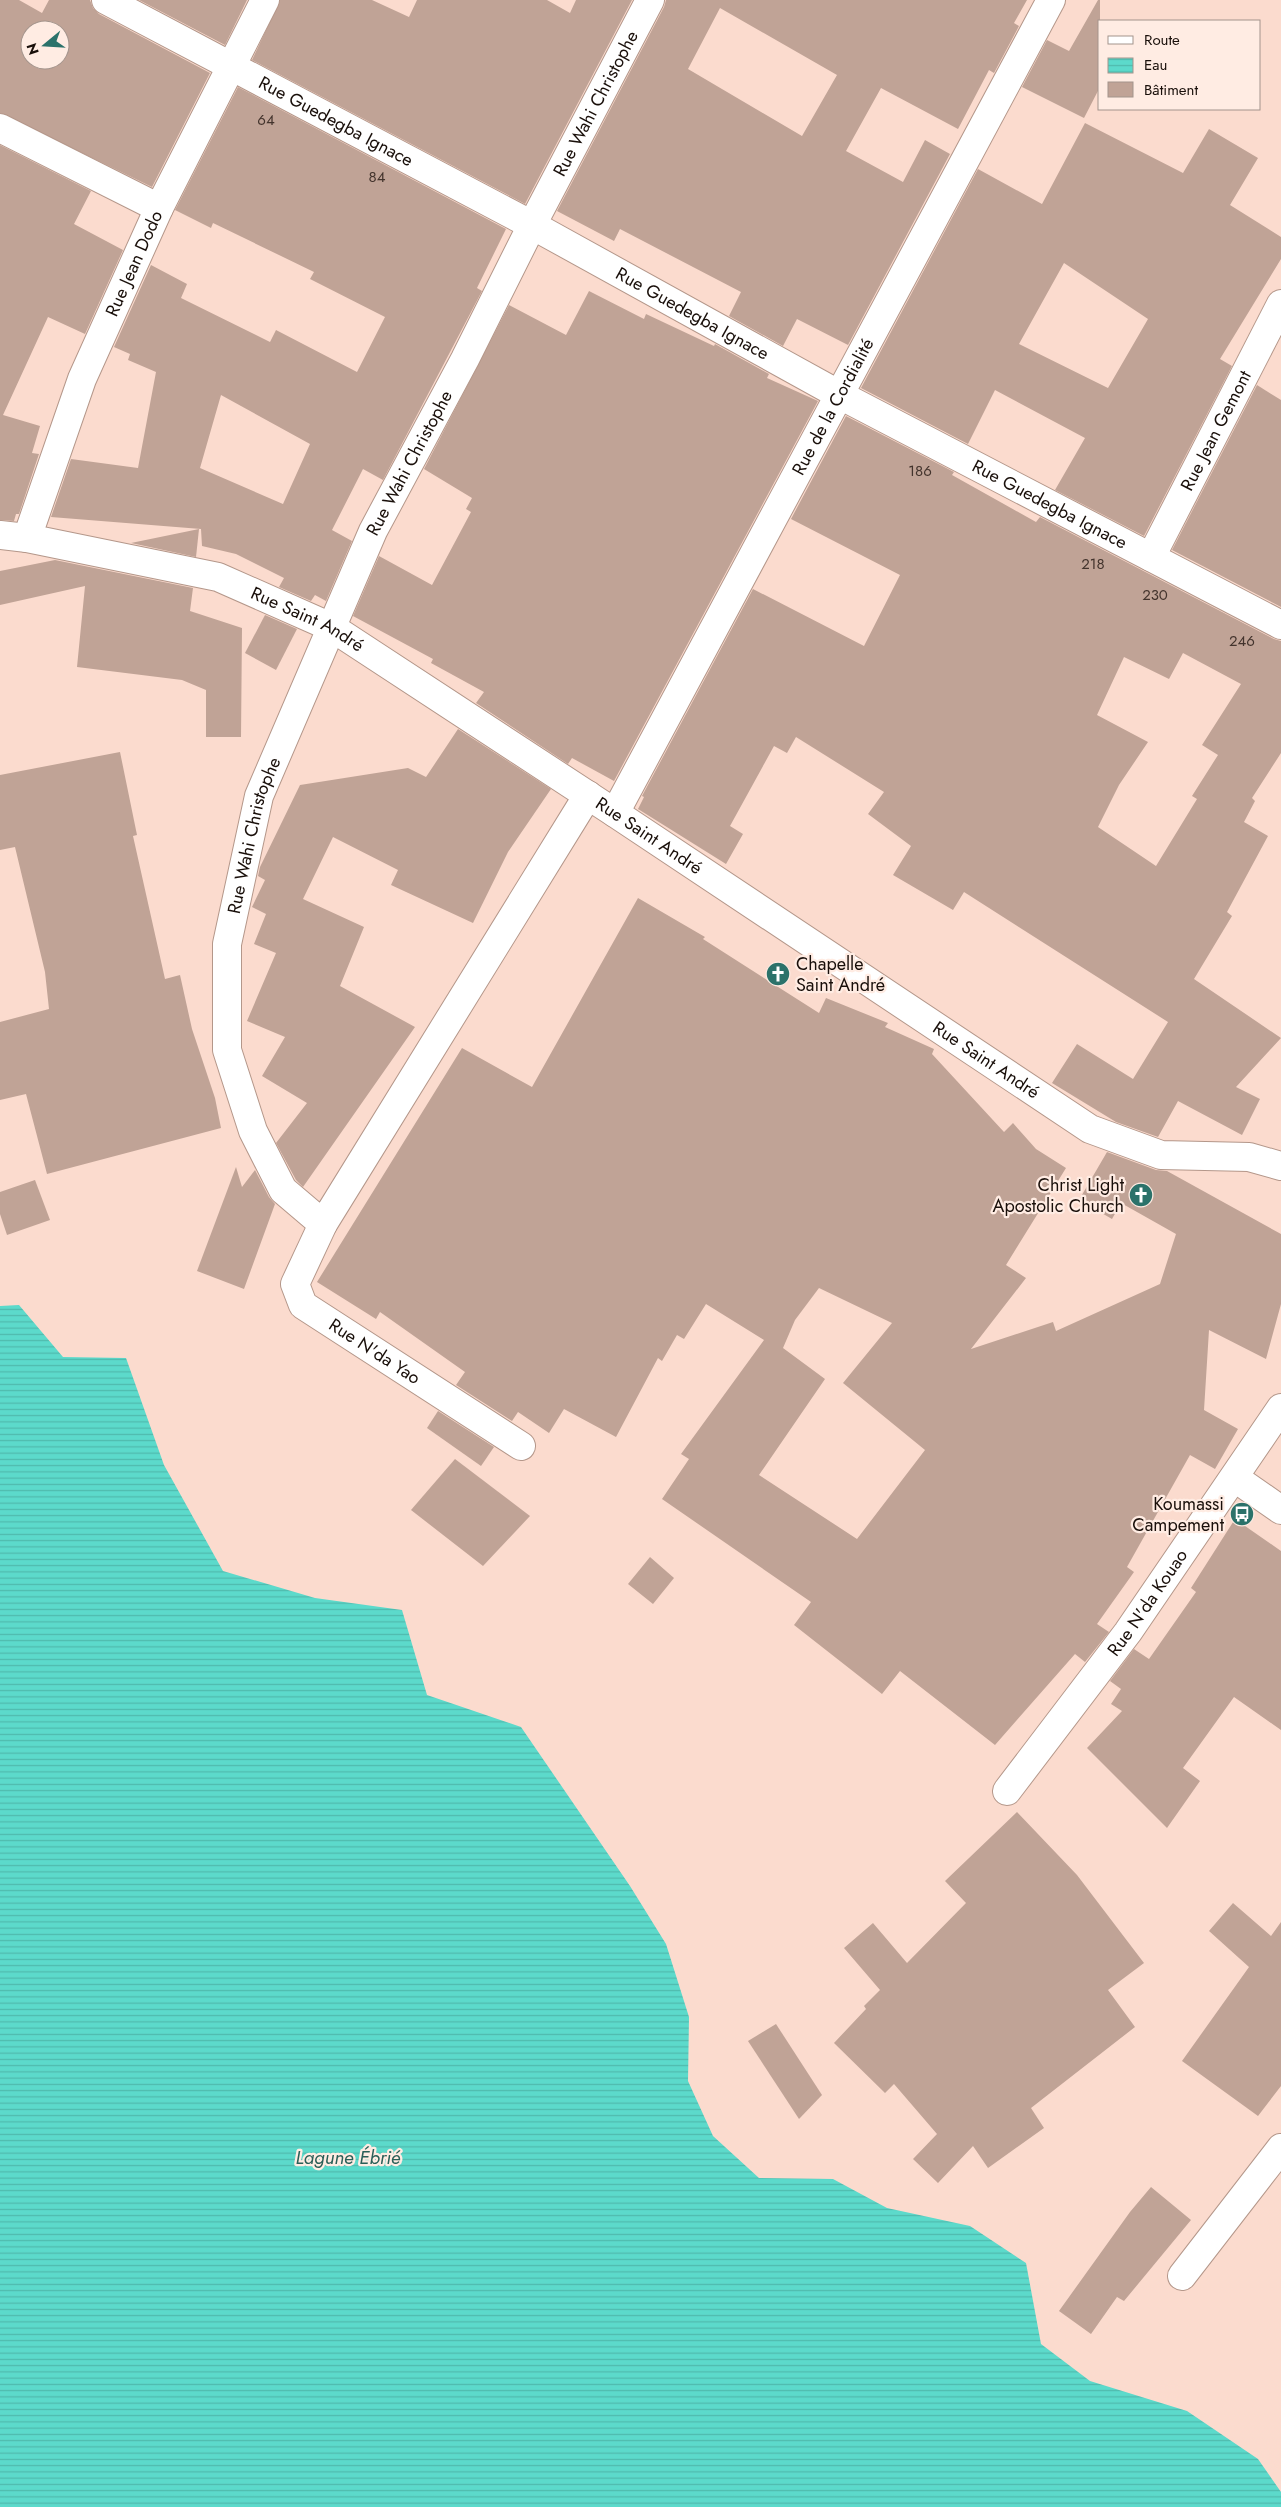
<svg xmlns="http://www.w3.org/2000/svg" width="1281" height="2507" viewBox="0 0 1281 2507" font-family="Jost,sans-serif">
<style>
.water{fill:url(#water-rules)}
.building{fill:#c0a396;fill-rule:evenodd}
.lines{fill:none;stroke-linecap:round;stroke-linejoin:round}
.minor-casing{stroke:#b4978a;stroke-width:30}
.minor{stroke:#fff;stroke-width:28}
.labels{text-anchor:middle;dominant-baseline:central;stroke-width:4.5;stroke-linejoin:round;paint-order:stroke}
.number-label{font-size:15px;fill:#43342d}
.street-label{font-size:18px;fill:#190f0a;stroke:#ffece3}
.poi-label{font-size:18px;fill:#190f0a;stroke:#ffece3;text-anchor:end}
.water-label{font-size:19px;font-style:italic;fill:#2a5f58;stroke:#ffece3}
</style>
<defs>
<pattern id="water-rules" width="6" height="5" patternUnits="userSpaceOnUse" patternTransform="scale(1.25)"><rect width="6" height="5" fill="#5cdacb"/><path d="M0 2.5h6" fill="none" stroke="#4fbaad"/></pattern>
</defs>
<rect width="100%" height="100%" fill="#fbdbce"/>
<path class="water" d="M 19,1305 L 63,1357 L 126,1358 L 164,1465 L 223,1571 L 315,1598 L 402,1610 L 427,1695 L 521,1727 L 630,1886 L 666,1944 L 689,2017 L 688,2081 L 713,2136 L 759,2178 L 833,2179 L 887,2208 L 970,2226 L 1026,2263 L 1041,2344 L 1090,2381 L 1187,2411 L 1258,2459 L 1281,2492 L 1281,2507 L 0,2507 L 0,1306 Z"/>
<g class="building">
<path d="M 0,0 L 19,0 L 42,13 L 49,0 L 90,0 L 93,8 L 99,14 L 210,73 L 152,187 L 0,113 ZM 30,30 L 60,30 L 60,60 L 30,60 Z"/>
<path d="M 139,0 L 247,0 L 225,45 Z"/>
<path d="M 280,0 L 372,0 L 409,17 L 417,0 L 547,0 L 570,13 L 576,0 L 632,0 L 525,204 L 252,60 Z"/>
<path d="M 666,0 L 1027,0 L 1014,23 L 1019,26 L 994,73 L 989,70 L 958,129 L 881,88 L 846,151 L 903,182 L 925,140 L 950,154 L 848,345 L 797,319 L 783,346 L 729,316 L 741,292 L 620,229 L 614,241 L 557,211 L 664,7 ZM 720,8 L 837,75 L 802,136 L 688,69 Z"/>
<path d="M 1098,0 L 1100,0 L 1100,87 L 1084,118 L 1022,87 L 1047,40 L 1069,51 Z"/>
<path d="M 238,87 L 506,229 L 477,288 L 482,291 L 383,480 L 363,469 L 332,530 L 352,541 L 326,601 L 315,595 L 311,601 L 279,587 L 284,578 L 236,554 L 202,546 L 201,529 L 51,517 L 71,459 L 138,468 L 156,372 L 128,360 L 130,354 L 114,347 L 151,265 L 187,284 L 181,298 L 270,342 L 276,330 L 357,372 L 385,317 L 310,279 L 314,272 L 213,223 L 211,228 L 175,210 ZM 221,395 L 310,444 L 283,504 L 200,468 Z"/>
<path d="M 1085,123 L 1183,173 L 1209,129 L 1258,158 L 1230,205 L 1281,237 L 1281,259 L 1220,359 L 1232,366 L 1144,536 L 1055,490 L 1085,438 L 995,390 L 968,444 L 861,388 L 978,169 L 1042,204 ZM 1064,263 L 1148,319 L 1108,388 L 1019,344 Z"/>
<path d="M 0,145 L 91,191 L 74,224 L 123,250 L 85,334 L 48,317 L 3,415 L 40,426 L 32,453 L 39,454 L 19,514 L 16,514 L 14,521 L 0,520 Z"/>
<path d="M 589,291 L 644,319 L 646,314 L 714,346 L 715,344 L 769,374 L 767,378 L 818,401 L 614,781 L 572,758 L 568,764 L 476,703 L 484,692 L 431,663 L 433,659 L 353,616 L 379,556 L 432,585 L 471,512 L 466,509 L 472,498 L 424,469 L 509,305 L 566,335 Z"/>
<path d="M 1257,385 L 1281,400 L 1281,607 L 1172,550 Z"/>
<path d="M 846,416 L 954,472 L 952,475 L 1036,522 L 1040,517 L 1274,639 L 1281,641 L 1281,753 L 1252,798 L 1255,801 L 1244,822 L 1268,836 L 1227,912 L 1232,916 L 1194,979 L 1281,1038 L 1236,1087 L 1260,1099 L 1242,1135 L 1178,1101 L 1158,1137 L 1116,1122 L 1052,1083 L 1077,1044 L 1133,1079 L 1168,1022 L 964,892 L 953,910 L 893,875 L 911,846 L 868,814 L 884,792 L 796,737 L 787,753 L 774,746 L 730,826 L 743,834 L 726,864 L 638,809 L 644,797 L 642,796 L 753,589 L 864,646 L 900,575 L 791,519 ZM 1183,653 L 1241,684 L 1202,745 L 1218,755 L 1192,796 L 1197,799 L 1156,866 L 1098,827 L 1119,785 L 1148,742 L 1097,715 L 1124,657 L 1169,679 Z"/>
<path d="M 199,529 L 196,557 L 131,543 Z"/>
<path d="M 55,560 L 193,588 L 190,611 L 242,628 L 241,737 L 206,737 L 206,690 L 182,680 L 77,667 L 85,586 L 0,605 L 0,571 Z"/>
<path d="M 265,615 L 297,629 L 276,670 L 245,653 Z"/>
<path d="M 458,729 L 551,789 L 508,852 L 473,923 L 391,885 L 398,870 L 333,837 L 303,899 L 364,927 L 340,986 L 415,1027 L 303,1187 L 296,1180 L 276,1143 L 307,1103 L 262,1076 L 285,1037 L 247,1021 L 276,953 L 254,944 L 266,914 L 252,907 L 265,880 L 258,876 L 260,867 L 300,785 L 408,768 L 426,777 Z"/>
<path d="M 120,752 L 137,835 L 133,836 L 165,979 L 180,975 L 192,1029 L 215,1098 L 221,1128 L 47,1174 L 26,1094 L 0,1100 L 0,1022 L 49,1009 L 45,972 L 15,847 L 0,850 L 0,775 Z"/>
<path d="M 638,898 L 705,937 L 703,939 L 819,1013 L 826,998 L 888,1023 L 885,1027 L 934,1049 L 932,1054 L 1004,1132 L 1013,1123 L 1036,1149 L 1066,1168 L 1006,1265 L 1026,1278 L 971,1349 L 1053,1322 L 1056,1331 L 1160,1284 L 1176,1234 L 1121,1203 L 1112,1219 L 1079,1200 L 1107,1152 L 1156,1170 L 1167,1171 L 1281,1234 L 1281,1304 L 1266,1359 L 1209,1330 L 1204,1410 L 1238,1429 L 1215,1469 L 1190,1455 L 1127,1567 L 1134,1572 L 1097,1624 L 1109,1632 L 1085,1662 L 1075,1654 L 995,1745 L 900,1671 L 882,1694 L 794,1625 L 811,1602 L 662,1499 L 689,1459 L 681,1454 L 764,1340 L 706,1304 L 684,1339 L 677,1335 L 662,1361 L 658,1358 L 616,1437 L 564,1409 L 549,1433 L 518,1412 L 512,1421 L 456,1385 L 465,1372 L 380,1312 L 376,1319 L 317,1282 L 462,1048 L 532,1087 ZM 819,1288 L 892,1323 L 843,1383 L 925,1450 L 857,1539 L 759,1475 L 825,1379 L 783,1348 L 795,1320 Z"/>
<path d="M 236,1167 L 242,1187 L 255,1170 L 269,1197 L 275,1204 L 244,1289 L 197,1271 Z"/>
<path d="M 35,1180 L 50,1220 L 7,1235 L 0,1214 L 0,1192 Z"/>
<path d="M 438,1411 L 494,1447 L 481,1466 L 427,1428 Z"/>
<path d="M 455,1459 L 530,1516 L 483,1566 L 411,1510 Z"/>
<path d="M 1235,1519 L 1281,1551 L 1281,1730 L 1234,1697 L 1183,1768 L 1200,1781 L 1167,1828 L 1087,1748 L 1122,1711 L 1111,1704 L 1121,1689 L 1110,1681 L 1134,1649 L 1149,1659 L 1196,1592 L 1191,1588 Z"/>
<path d="M 650,1557 L 674,1578 L 653,1604 L 628,1584 Z"/>
<path d="M 1017,1812 L 1077,1875 L 1144,1963 L 1108,1990 L 1135,2027 L 1031,2108 L 1044,2128 L 988,2168 L 973,2146 L 938,2183 L 913,2159 L 937,2134 L 894,2084 L 885,2093 L 834,2043 L 866,2009 L 864,2006 L 880,1990 L 844,1948 L 873,1923 L 907,1963 L 966,1903 L 945,1881 Z"/>
<path d="M 1233,1903 L 1271,1936 L 1281,1922 L 1281,2086 L 1258,2116 L 1182,2061 L 1249,1967 L 1209,1931 Z"/>
<path d="M 776,2024 L 822,2095 L 799,2119 L 748,2041 Z"/>
<path d="M 1151,2187 L 1191,2220 L 1124,2301 L 1117,2297 L 1091,2334 L 1059,2311 L 1130,2212 Z"/>
</g>
<g class="lines">
<g class="minor-casing">
<g id="minor">
<path id="s1" d="M 106,0 L 532,225 L 838,394 L 1281,625"/>
<path d="M 0,128 L 159,208"/>
<path id="s2" d="M 0,535 L 27,538 L 218,577 L 331,627 L 615,813 L 1090,1129 L 1161,1155 L 1249,1157 L 1281,1166"/>
<path id="s3" d="M 27,538 L 82,379 L 159,208 L 265,0"/>
<path id="s4" d="M 1151,557 L 1281,304"/>
<path id="s5" d="M 588,795 L 323,1224 L 283,1190 L 253,1131 L 227,1050 L 227,944 L 259,796 L 373,531 L 465,359 L 532,225 L 650,0"/>
<path id="s6" d="M 615,813 L 1051,0"/>
<path id="s7" d="M 323,1224 L 295,1284 L 303,1305 L 521,1446"/>
<path d="M 1235,1478 L 1281,1510"/>
<path id="s8" d="M 1007,1791 L 1128,1632 L 1281,1408"/>
<path d="M 1182,2276 L 1281,2148"/>
</g>
</g>
<use href="#minor" class="minor"/>
</g>
<defs>
<g id="church-disc" transform="scale(1.25)"><circle r="9.5" fill="#2b726a" stroke="#ffece3"/><path d="M-1.2-6h2.4v3.5h3.3v2.4h-3.3V6h-2.4V-.1h-3.3v-2.4h3.3Z" fill="#fff"/></g>
<g id="bus-disc" transform="scale(1.25)"><circle r="9.5" fill="#2b726a" stroke="#ffece3"/><path d="M-5-6H5V4H4V6H2V4H-2V6H-4V4H-5ZM-3.5-4V0h7V-4ZM-3.5 1.2v1.5H-2V1.2ZM2 1.2v1.5H3.5V1.2Z" fill="#fff"/></g>
</defs>
<g fill-rule="evenodd">
<use href="#church-disc" x="778" y="974"/>
<use href="#church-disc" x="1141" y="1195"/>
<use href="#bus-disc" x="1242" y="1514"/>
</g>
<g class="labels">
<g class="number-label">
<text x="266" y="120">64</text>
<text x="377" y="177">84</text>
<text x="920" y="471">186</text>
<text x="1093" y="564">218</text>
<text x="1155" y="595">230</text>
<text x="1242" y="641">246</text>
</g>
<g class="street-label">
<text stroke="none"><textPath href="#s5" startOffset="1736">Rue Wahi Christophe</textPath></text>
<text stroke="none"><textPath href="#s1" startOffset="260">Rue Guedegba Ignace</textPath></text>
<text stroke="none"><textPath href="#s3" startOffset="295">Rue Jean Dodo</textPath></text>
<text stroke="none"><textPath href="#s1" startOffset="665">Rue Guedegba Ignace</textPath></text>
<text stroke="none"><textPath href="#s6" startOffset="461">Rue de la Cordialité</textPath></text>
<text stroke="none"><textPath href="#s4" startOffset="142">Rue Jean Gemont</textPath></text>
<text stroke="none"><textPath href="#s5" startOffset="1331">Rue Wahi Christophe</textPath></text>
<text stroke="none"><textPath href="#s1" startOffset="1070">Rue Guedegba Ignace</textPath></text>
<text stroke="none"><textPath href="#s2" startOffset="321">Rue Saint André</textPath></text>
<text stroke="none"><textPath href="#s5" startOffset="926">Rue Wahi Christophe</textPath></text>
<text stroke="none"><textPath href="#s2" startOffset="726">Rue Saint André</textPath></text>
<text stroke="none"><textPath href="#s2" startOffset="1131">Rue Saint André</textPath></text>
<text stroke="none"><textPath href="#s7" startOffset="174">Rue N'da Yao</textPath></text>
<text stroke="none"><textPath href="#s8" startOffset="235">Rue N'da Kouao</textPath></text>
</g>
<g class="poi-label">
<text x="796" y="964" text-anchor="start">Chapelle<tspan x="796" dy="21">Saint André</tspan></text>
<text x="1124" y="1185">Christ Light<tspan x="1124" dy="21">Apostolic Church</tspan></text>
<text x="1224" y="1504">Koumassi<tspan x="1224" dy="21">Campement</tspan></text>
</g>
<g class="water-label">
<text x="348" y="2157">Lagune Ébrié</text>
</g>
</g>
<rect x="1098" y="20" width="162" height="90" fill="#ffece3" stroke="#a3948c"/>
<rect x="1108" y="36" width="25" height="8" fill="#ffffff" stroke="#a3948c"/>
<text x="1144" y="45" font-size="15" fill="#190f0a">Route</text>
<rect x="1108" y="58" width="25" height="15" fill="url(#water-rules)" stroke="#a3948c"/>
<text x="1144" y="70" font-size="15" fill="#190f0a">Eau</text>
<rect x="1108" y="82" width="25" height="15" fill="#c0a396" stroke="#a3948c"/>
<text x="1144" y="95" font-size="15" fill="#190f0a">Bâtiment</text>
<g transform="translate(45 45) rotate(252)"><circle r="24" fill="#ffece3" stroke="#a3948c"/>
<path d="M0-4L9 19L0 12L-9 19Z" fill="#2b726a"/>
<text y="-8" font-size="14" font-weight="bold" text-anchor="middle" fill="#190f0a">N</text>
</g>
</svg>
